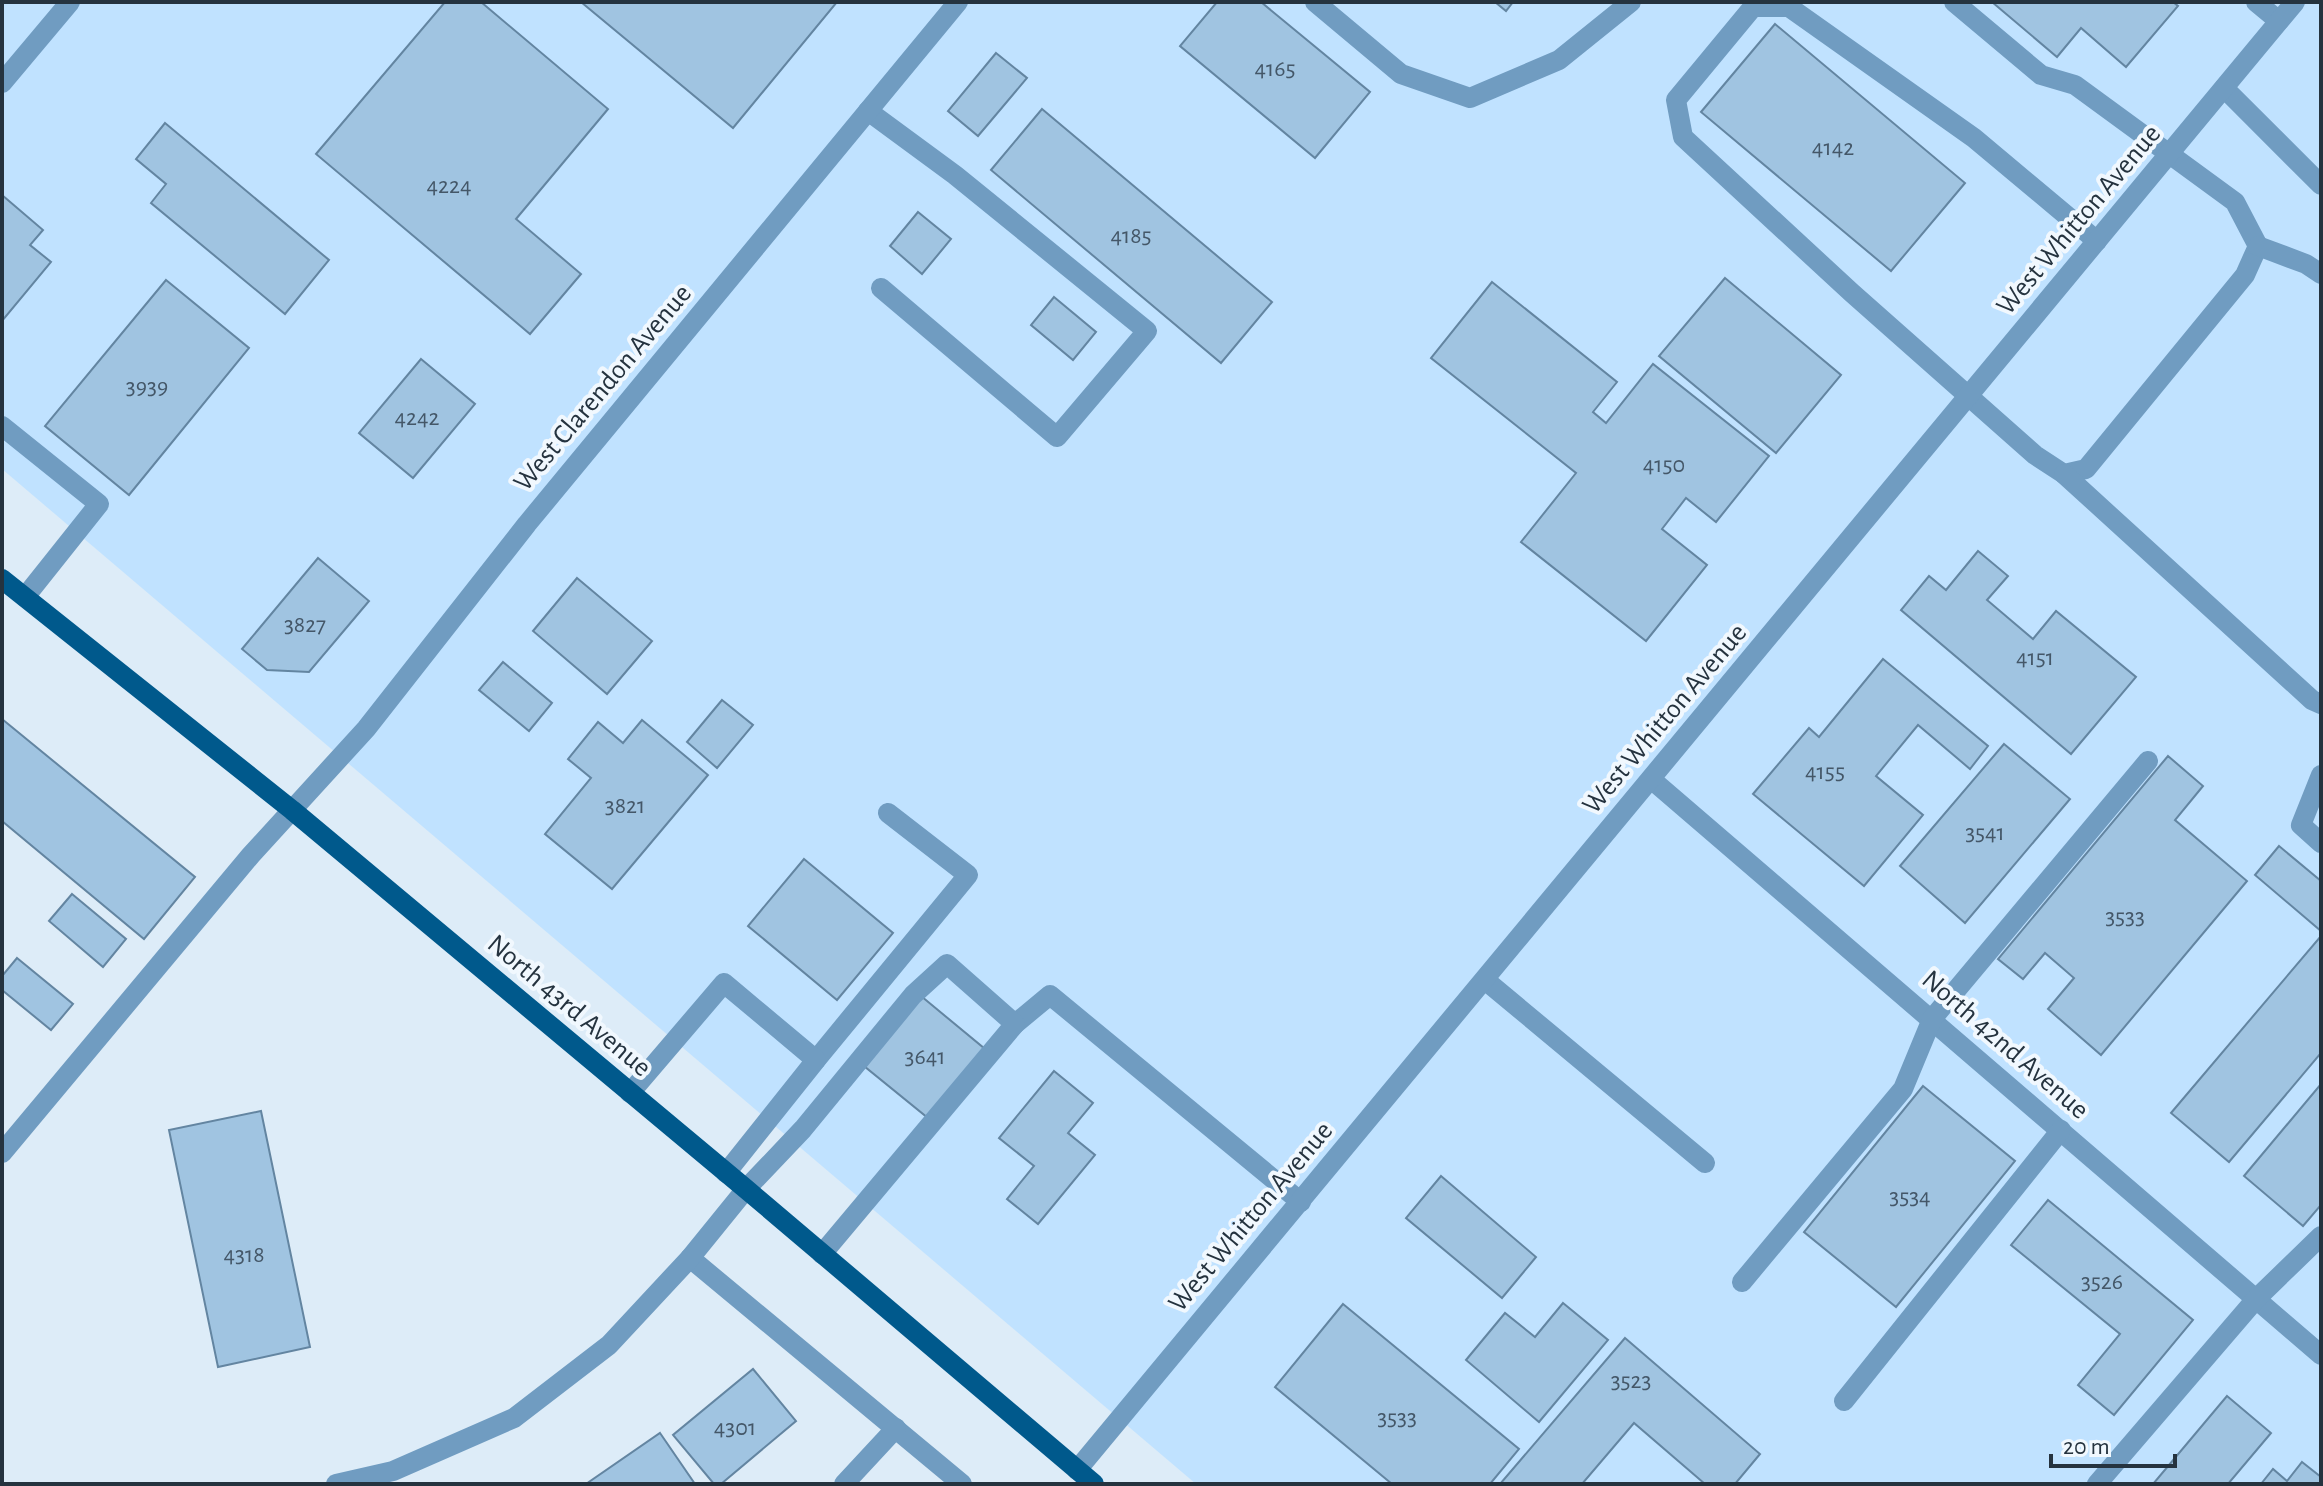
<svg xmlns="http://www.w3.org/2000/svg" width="2323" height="1486" viewBox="0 0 2323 1486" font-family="'Alegreya Sans',sans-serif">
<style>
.built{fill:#c0e2ff}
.building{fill:#a0c4e1;stroke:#6385a1;stroke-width:2}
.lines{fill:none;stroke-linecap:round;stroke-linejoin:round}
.minor{stroke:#709cc1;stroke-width:20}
.major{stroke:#00598c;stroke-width:20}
.labels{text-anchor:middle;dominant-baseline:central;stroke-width:8;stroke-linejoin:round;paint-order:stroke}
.number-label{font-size:24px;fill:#445768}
.street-label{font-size:28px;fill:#25333f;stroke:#f1f8fe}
</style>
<rect width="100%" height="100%" fill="#ddecf8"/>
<path class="built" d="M 2,2 L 2321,2 L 2321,1484 L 1196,1484 L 2,469 Z"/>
<g class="building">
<path d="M 445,2 L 481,2 L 608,109 L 516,219 L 581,274 L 530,334 L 316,154 Z"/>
<path d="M 581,2 L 837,2 L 733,128 Z"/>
<path d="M 1217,2 L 1261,2 L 1370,92 L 1315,158 L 1180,46 Z"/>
<path d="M 1495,2 L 1513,2 L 1506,11 Z"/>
<path d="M 1992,2 L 2173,2 L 2178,6 L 2126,67 L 2081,28 L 2057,57 Z"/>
<path d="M 1775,24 L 1965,183 L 1891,271 L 1701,112 Z"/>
<path d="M 996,53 L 1027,78 L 978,136 L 948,111 Z"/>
<path d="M 1042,109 L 1272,302 L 1221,363 L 991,170 Z"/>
<path d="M 165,123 L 329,260 L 285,314 L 151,203 L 166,184 L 136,159 Z"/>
<path d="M 2,195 L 43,230 L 30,245 L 51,262 L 2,321 Z"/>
<path d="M 918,212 L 951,239 L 922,274 L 890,246 Z"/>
<path d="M 1725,278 L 1841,375 L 1776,453 L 1659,356 Z"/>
<path d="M 166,280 L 249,348 L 129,495 L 45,426 Z"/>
<path d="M 1492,282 L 1617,382 L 1593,412 L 1606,423 L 1653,364 L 1769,456 L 1716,522 L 1686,498 L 1662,529 L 1707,565 L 1646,641 L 1521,542 L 1576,473 L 1431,358 Z"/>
<path d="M 1054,297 L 1096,332 L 1073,360 L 1031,325 Z"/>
<path d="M 421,359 L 475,404 L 413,478 L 359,433 Z"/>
<path d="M 1978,551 L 2008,576 L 1987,600 L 2033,639 L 2056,611 L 2136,677 L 2071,754 L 1901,610 L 1929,576 L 1946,590 Z"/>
<path d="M 318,558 L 369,601 L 309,672 L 267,670 L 242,649 Z"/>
<path d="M 577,578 L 652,641 L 607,694 L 533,631 Z"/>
<path d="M 1883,659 L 1988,746 L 1970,769 L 1918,725 L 1876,776 L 1923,815 L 1864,886 L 1753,794 L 1809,728 L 1819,737 Z"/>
<path d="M 503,662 L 552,703 L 529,731 L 479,690 Z"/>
<path d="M 722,700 L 753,725 L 717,768 L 687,742 Z"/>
<path d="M 2,719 L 195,877 L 144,939 L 2,821 Z"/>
<path d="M 642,720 L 708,775 L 612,889 L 545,834 L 591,778 L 568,759 L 598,722 L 623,743 Z"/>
<path d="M 2004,744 L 2070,799 L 1965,923 L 1900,866 Z"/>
<path d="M 2168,756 L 2203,786 L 2175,820 L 2247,881 L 2101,1055 L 2048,1009 L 2074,978 L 2045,953 L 2023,979 L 1998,959 Z"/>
<path d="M 2279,846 L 2321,881 L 2321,931 L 2255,875 Z"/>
<path d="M 804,859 L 893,933 L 837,1000 L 748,926 Z"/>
<path d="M 72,894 L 126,939 L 103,967 L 49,921 Z"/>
<path d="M 2321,936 L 2321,1053 L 2229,1162 L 2171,1113 Z"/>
<path d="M 17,958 L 73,1004 L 51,1030 L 2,990 L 2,976 Z"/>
<path d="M 921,996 L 985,1049 L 928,1118 L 864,1066 Z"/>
<path d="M 1054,1071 L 1093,1103 L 1068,1133 L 1095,1155 L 1038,1224 L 1007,1199 L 1034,1166 L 999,1138 Z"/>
<path d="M 2321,1084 L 2321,1205 L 2303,1226 L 2244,1176 Z"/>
<path d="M 1923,1086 L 2015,1161 L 1896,1307 L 1804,1232 Z"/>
<path d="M 261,1111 L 310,1347 L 218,1367 L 169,1130 Z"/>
<path d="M 1441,1176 L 1536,1257 L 1502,1298 L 1406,1218 Z"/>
<path d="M 2048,1200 L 2193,1320 L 2114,1415 L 2078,1385 L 2120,1334 L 2011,1245 Z"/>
<path d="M 1563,1303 L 1608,1340 L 1539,1422 L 1466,1360 L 1505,1313 L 1535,1337 Z"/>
<path d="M 1343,1304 L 1519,1449 L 1490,1484 L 1392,1484 L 1275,1387 Z"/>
<path d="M 1625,1338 L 1760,1454 L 1735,1484 L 1705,1484 L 1634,1423 L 1582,1484 L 1500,1484 Z"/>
<path d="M 753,1369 L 796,1421 L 721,1484 L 714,1484 L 673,1435 Z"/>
<path d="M 2227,1396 L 2271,1433 L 2228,1484 L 2153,1484 Z"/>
<path d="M 660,1433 L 695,1484 L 586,1484 Z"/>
<path d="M 2302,1462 L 2321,1477 L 2321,1484 L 2261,1484 L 2273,1469 L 2287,1481 Z"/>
</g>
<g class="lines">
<g class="minor">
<path d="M 1315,2 L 1401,74 L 1470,98 L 1559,60 L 1631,2"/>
<path d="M 1954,2 L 2041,75 L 2075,85 L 2235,202 L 2258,246 L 2245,275 L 2086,469 L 2064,474 L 2035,455 L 1852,293 L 1683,137 L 1676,100 L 1753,7 L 1789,7 L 1974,138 L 2097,241"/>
<path d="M 2256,2 L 2279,21"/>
<path d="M 2,83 L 70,2"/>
<path d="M 2224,88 L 2321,185"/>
<path d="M 868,111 L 955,175 L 1147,331 L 1057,437 L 881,288"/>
<path d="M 2258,246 L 2306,264 L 2321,274"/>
<path d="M 2,426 L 99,504 L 25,597"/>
<path d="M 2064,474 L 2312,700 L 2321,704"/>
<path d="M 2321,775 L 2301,825 L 2321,843"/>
<path d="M 1651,779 L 2321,1355"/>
<path d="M 1485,980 L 1705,1163"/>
<path d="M 1015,1024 L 1050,995 L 1301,1202"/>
<path d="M 816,1060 L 968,875 L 888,813"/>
<path d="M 630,1093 L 724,983 L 816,1060 L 726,1173"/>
<path d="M 2,1153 L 251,855 L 366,729 L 527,524 L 958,2"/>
<path d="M 690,1258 L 962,1484"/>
<path d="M 1742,1282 L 1903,1089 L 1932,1019 L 2148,761"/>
<path d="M 1844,1401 L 2061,1130"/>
<path d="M 1077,1470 L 2295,2"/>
<path d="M 336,1484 L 393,1471 L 514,1418 L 609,1345 L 690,1258 L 746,1189 L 803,1129 L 913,995 L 947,964 L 1015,1024 L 822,1254"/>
<path d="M 844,1484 L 896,1428"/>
<path d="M 2097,1484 L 2256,1299 L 2321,1236"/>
</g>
<path class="major" d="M 2,579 L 292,810 L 746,1189 L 1094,1484"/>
</g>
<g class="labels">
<g class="number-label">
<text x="1275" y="69">4165</text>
<text x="1833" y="148">4142</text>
<text x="449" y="186">4224</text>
<text x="1131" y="236">4185</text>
<text x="147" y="387">3939</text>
<text x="417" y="418">4242</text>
<text x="1664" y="465">4150</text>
<text x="305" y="625">3827</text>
<text x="2035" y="658">4151</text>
<text x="1825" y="772">4155</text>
<text x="625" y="806">3821</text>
<text x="1985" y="833">3541</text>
<text x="2125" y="917">3533</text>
<text x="925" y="1057">3641</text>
<text x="1910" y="1197">3534</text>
<text x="244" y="1255">4318</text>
<text x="2102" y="1282">3526</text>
<text x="1631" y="1381">3523</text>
<text x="1397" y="1418">3533</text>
<text x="735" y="1428">4301</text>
</g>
<g class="street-label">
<text transform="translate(2079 220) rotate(-50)">West Whitton Avenue</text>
<text transform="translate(603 388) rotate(-50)">West Clarendon Avenue</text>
<text transform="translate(1665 719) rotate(-50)">West Whitton Avenue</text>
<text transform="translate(569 1006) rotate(40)">North 43rd Avenue</text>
<text transform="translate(2005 1045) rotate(41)">North 42nd Avenue</text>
<text transform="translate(1251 1217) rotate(-50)">West Whitton Avenue</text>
</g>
</g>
<rect width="2323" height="1486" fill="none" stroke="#25333f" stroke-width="8"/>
<path d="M2051 1454v12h124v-12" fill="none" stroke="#25333f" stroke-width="4"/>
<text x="2063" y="1454" font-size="24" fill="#25333f" stroke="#f1f8fe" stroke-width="6" paint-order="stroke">20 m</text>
</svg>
